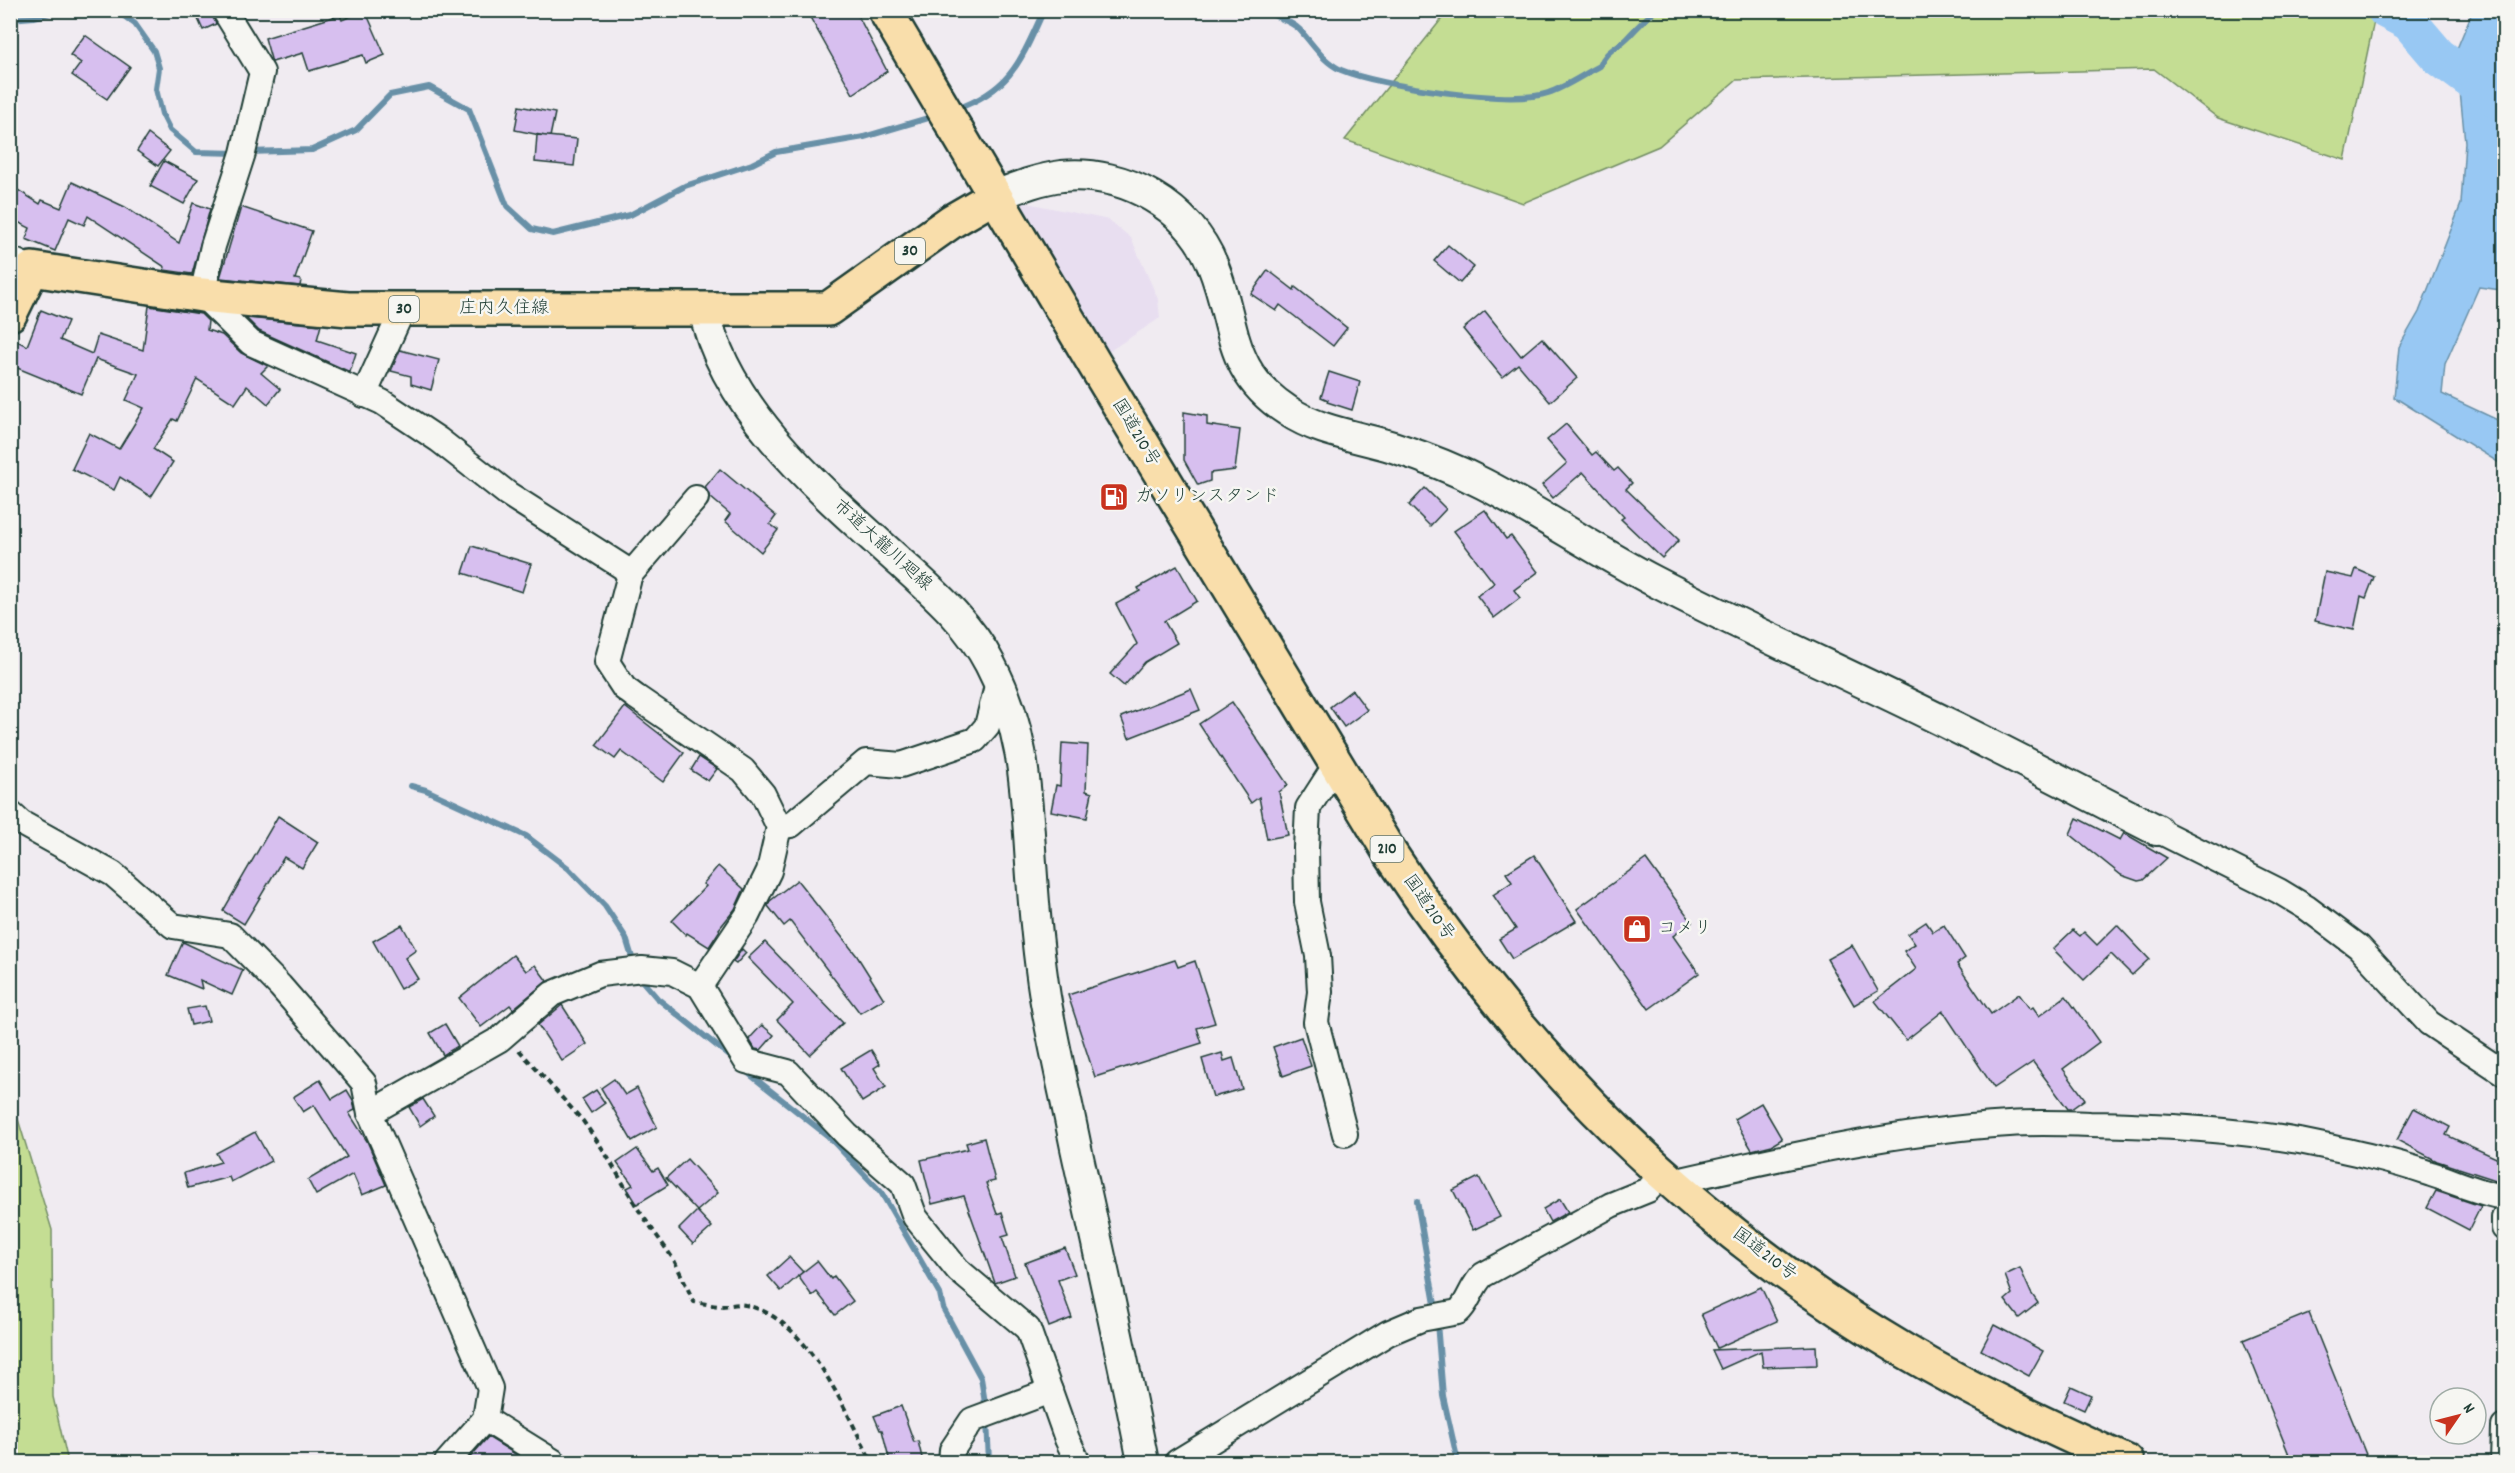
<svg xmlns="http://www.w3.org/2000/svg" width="2515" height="1473" viewBox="0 0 2515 1473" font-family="Dekko,'Klee One',sans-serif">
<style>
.built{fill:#e8def0}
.green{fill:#c4dd93;stroke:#728d64;stroke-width:1.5}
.water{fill:#98c8f3;stroke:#6890a7;stroke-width:1.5}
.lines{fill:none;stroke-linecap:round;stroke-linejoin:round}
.stream{stroke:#6890a7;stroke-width:6}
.river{stroke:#98c8f3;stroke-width:38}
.building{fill:#d7bfef;stroke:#1f3d34;stroke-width:1.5}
.minor-casing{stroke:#1f3d34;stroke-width:28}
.tertiary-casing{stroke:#1f3d34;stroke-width:34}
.primary-casing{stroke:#1f3d34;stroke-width:38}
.trunk-casing{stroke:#1f3d34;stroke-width:38}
.path{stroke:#1f3d34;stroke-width:4;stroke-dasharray:6 4.5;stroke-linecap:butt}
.minor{stroke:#f6f6f2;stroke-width:24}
.tertiary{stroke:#f6f6f2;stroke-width:30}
.primary{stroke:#f9deab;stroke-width:33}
.trunk{stroke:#f9deab;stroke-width:33}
.labels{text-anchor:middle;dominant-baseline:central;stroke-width:5;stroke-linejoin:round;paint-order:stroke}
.shield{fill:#f6f6f2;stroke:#60746d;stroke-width:1.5}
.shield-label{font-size:16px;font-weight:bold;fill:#1f3d34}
.street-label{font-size:18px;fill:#1f3d34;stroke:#f6f6f2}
.poi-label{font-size:18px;fill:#1f3d34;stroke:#f6f6f2;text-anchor:start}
</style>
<rect width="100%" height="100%" fill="#f0ebf1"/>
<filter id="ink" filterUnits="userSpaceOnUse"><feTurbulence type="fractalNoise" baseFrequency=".0167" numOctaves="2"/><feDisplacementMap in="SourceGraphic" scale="12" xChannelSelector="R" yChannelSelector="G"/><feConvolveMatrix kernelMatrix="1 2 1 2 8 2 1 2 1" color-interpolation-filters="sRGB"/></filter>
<g filter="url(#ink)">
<path class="built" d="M 1013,200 L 1109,220 L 1131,238 L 1158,299 L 1160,318 L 1108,352 L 1086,333 Z"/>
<g class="green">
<path d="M 1448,11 L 1448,10 L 2376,11 L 2345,160 L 2218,118 L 2154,69 L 1736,80 L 1659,146 L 1523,203 L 1345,140 Z"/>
<path d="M 10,1093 L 52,1230 L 53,1397 L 68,1462 L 11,1462 Z"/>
</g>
<path class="water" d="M 2473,10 L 2504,11 L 2504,295 L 2501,290 L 2479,287 L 2445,364 L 2442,394 L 2504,423 L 2504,466 L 2394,397 L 2399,347 L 2419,312 L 2461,204 L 2465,142 L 2456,51 Z"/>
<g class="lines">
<g class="stream">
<path d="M 116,10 L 135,24 L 154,51 L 159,68 L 156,89 L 162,114 L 170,130 L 196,152 L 238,153"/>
<path d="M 1263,10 C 1274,16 1291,21 1299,29 C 1313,44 1322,61 1341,70 C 1379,86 1510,106 1548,93 C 1566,87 1584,74 1600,66 C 1605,51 1617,48 1627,38 C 1639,26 1642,21 1656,10"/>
<path d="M 10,19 L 34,17 L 61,10"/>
<path d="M 956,109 C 1012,89 1021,60 1044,10"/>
<path d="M 249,152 L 312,150 L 356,130 L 390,95 L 429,87 L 469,109 L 507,206 L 532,229 L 553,234 L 630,215 L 685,186 L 752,164 L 776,152 L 864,137 L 935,116"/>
<path d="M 411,786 L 426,790 L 526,836 L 568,868 L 605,906 L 626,938 L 634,964"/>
<path d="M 638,976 L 657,998 L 732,1058"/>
<path d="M 743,1069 L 828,1136 L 881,1192 L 940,1294 L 943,1308 L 981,1378 L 986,1409"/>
<path d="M 1417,1201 L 1436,1310"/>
<path d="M 1437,1323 L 1443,1396 L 1458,1462"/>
<path d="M 987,1419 L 989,1462"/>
</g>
<path class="river" d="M 2386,10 L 2409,22 L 2438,56 L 2499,101"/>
</g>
<g class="building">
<path d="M 194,10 L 210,10 L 216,24 L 203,30 Z"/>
<path d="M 365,10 L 385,55 L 366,63 L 363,55 L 309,71 L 303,53 L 272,62 L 271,59 L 265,38 L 340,15 L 342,20 Z"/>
<path d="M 806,10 L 855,10 L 887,71 L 853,94 Z"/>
<path d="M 85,35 L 130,67 L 107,99 L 72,75 L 81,63 L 70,55 Z"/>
<path d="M 519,106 L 555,113 L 550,137 L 515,130 Z"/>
<path d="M 148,134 L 170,151 L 158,166 L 137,151 Z"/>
<path d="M 537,135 L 577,139 L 574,166 L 535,162 Z"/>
<path d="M 164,161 L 198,179 L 184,204 L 150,186 Z"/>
<path d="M 72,182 L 125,207 L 179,243 L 193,203 L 210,209 L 192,274 L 164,270 L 165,267 L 88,216 L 84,225 L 69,218 L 55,251 L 26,239 L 30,228 L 10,218 L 10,185 L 40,204 L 42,200 L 61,208 Z"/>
<path d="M 241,207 L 312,231 L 295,279 L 301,280 L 300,286 L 220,278 Z"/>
<path d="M 1448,245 L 1474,267 L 1460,283 L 1434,261 Z"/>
<path d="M 1268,270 L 1294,290 L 1295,287 L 1347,328 L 1333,346 L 1280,305 L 1276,311 L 1251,294 Z"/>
<path d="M 149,306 L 201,314 L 208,321 L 207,330 L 222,335 L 241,353 L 268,366 L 261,373 L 280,389 L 268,404 L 247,386 L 235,404 L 197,379 L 177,421 L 173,419 L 153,449 L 173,462 L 151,497 L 120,477 L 114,490 L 72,469 L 89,433 L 119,449 L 144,408 L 126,400 L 138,374 L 96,359 L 81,394 L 10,365 L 10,354 L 17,341 L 27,346 L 41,310 L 68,321 L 60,340 L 92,354 L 98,335 L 143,350 Z"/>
<path d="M 1485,311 L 1521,356 L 1542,338 L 1577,378 L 1550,402 L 1518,364 L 1502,377 L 1463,329 Z"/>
<path d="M 246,318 L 321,325 L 317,340 L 356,353 L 350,372 L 259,331 Z"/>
<path d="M 400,350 L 439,360 L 431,390 L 411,384 L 411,376 L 391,371 Z"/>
<path d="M 1329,372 L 1360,382 L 1352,410 L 1327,402 L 1328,400 L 1321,397 Z"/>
<path d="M 1184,412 L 1207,416 L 1207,425 L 1240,430 L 1235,470 L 1210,473 L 1210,481 L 1198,485 L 1184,460 Z"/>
<path d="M 1566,424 L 1592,455 L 1596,452 L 1614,471 L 1618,468 L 1632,483 L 1626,489 L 1679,540 L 1662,558 L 1621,519 L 1624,517 L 1583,472 L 1553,498 L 1542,485 L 1567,463 L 1547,440 Z"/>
<path d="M 720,469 L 776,516 L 770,524 L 778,530 L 761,552 L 725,521 L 730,514 L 710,497 L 705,487 Z"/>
<path d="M 1425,488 L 1446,509 L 1430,526 L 1409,505 Z"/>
<path d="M 1485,510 L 1506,539 L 1511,536 L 1538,572 L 1514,590 L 1520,598 L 1494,618 L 1477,596 L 1494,583 L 1454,531 Z"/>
<path d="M 472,546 L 531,564 L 522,592 L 463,573 Z"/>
<path d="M 1177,566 L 1197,601 L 1164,621 L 1177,643 L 1145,662 L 1124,686 L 1110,674 L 1137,644 L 1116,604 L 1140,591 L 1138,588 Z"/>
<path d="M 2356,569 L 2374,577 L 2366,598 L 2361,596 L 2354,630 L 2315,621 L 2325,572 L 2353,578 Z"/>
<path d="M 1191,689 L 1200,710 L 1129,738 L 1121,717 Z"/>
<path d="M 1352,690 L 1367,710 L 1344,727 L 1330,707 Z"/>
<path d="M 1232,702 L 1288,785 L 1279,792 L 1288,835 L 1267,839 L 1259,797 L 1251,803 L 1199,724 Z"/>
<path d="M 625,707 L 684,753 L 663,782 L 621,751 L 615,759 L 596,745 Z"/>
<path d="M 1062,743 L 1088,745 L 1086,791 L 1092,793 L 1087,818 L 1051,811 L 1056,785 L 1060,786 Z"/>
<path d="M 699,757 L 717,769 L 708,781 L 691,770 Z"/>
<path d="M 278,816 L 318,842 L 302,868 L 284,857 L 244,924 L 223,911 Z"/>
<path d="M 2077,818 L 2120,840 L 2124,833 L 2167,858 L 2143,880 L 2138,881 L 2121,875 L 2070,834 Z"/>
<path d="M 1534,855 L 1576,921 L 1512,959 L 1499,939 L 1516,929 L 1493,895 L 1512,882 L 1506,873 Z"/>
<path d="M 1646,859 L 1692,922 L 1673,936 L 1699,973 L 1649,1009 L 1577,909 Z"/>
<path d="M 718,866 L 744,889 L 735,909 L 719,929 L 720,930 L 709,947 L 687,933 L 686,935 L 672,921 L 706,886 L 703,884 Z"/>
<path d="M 797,880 L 857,956 L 884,999 L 860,1013 L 790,921 L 784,926 L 768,906 L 770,901 Z"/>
<path d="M 1926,922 L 1933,932 L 1944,925 L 1965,958 L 1957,964 L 1991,1014 L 2019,994 L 2030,1009 L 2033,1007 L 2039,1016 L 2066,996 L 2099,1042 L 2063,1069 L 2085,1099 L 2071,1109 L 2068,1109 L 2033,1062 L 1994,1088 L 1943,1011 L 1906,1040 L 1875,1001 L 1916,969 L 1904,951 L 1915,944 L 1908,934 Z"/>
<path d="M 402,925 L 416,950 L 405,958 L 418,979 L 400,989 L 373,941 Z"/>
<path d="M 2117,925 L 2149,959 L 2132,975 L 2111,954 L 2084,980 L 2053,949 L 2073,930 L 2080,936 L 2084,932 L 2097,945 Z"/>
<path d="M 183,942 L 243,970 L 232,995 L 200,980 L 202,989 L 168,975 Z"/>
<path d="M 765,942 L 843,1023 L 810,1055 L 777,1020 L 793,1004 L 748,958 Z"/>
<path d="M 1852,945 L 1878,991 L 1854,1005 L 1827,959 Z"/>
<path d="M 742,949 L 746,953 L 736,964 L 733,962 Z"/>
<path d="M 513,955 L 526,971 L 535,965 L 547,981 L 513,1009 L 510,1005 L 481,1027 L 459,998 Z"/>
<path d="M 1175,960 L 1178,967 L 1195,961 L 1215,1023 L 1197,1028 L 1202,1043 L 1095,1077 L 1068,995 Z"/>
<path d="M 562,1005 L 587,1044 L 562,1061 L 538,1025 Z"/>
<path d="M 205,1006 L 209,1021 L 191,1025 L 187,1009 Z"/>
<path d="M 445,1024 L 458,1046 L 443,1055 L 430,1033 Z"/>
<path d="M 762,1025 L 774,1035 L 761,1050 L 755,1049 L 749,1039 Z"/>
<path d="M 1301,1037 L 1311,1066 L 1283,1076 L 1273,1047 Z"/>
<path d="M 871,1050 L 880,1064 L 874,1068 L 886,1087 L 862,1102 L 841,1068 Z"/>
<path d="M 1222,1053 L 1224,1061 L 1233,1058 L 1242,1089 L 1213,1097 L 1202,1059 Z"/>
<path d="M 614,1079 L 625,1095 L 637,1088 L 657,1127 L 632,1141 L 601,1088 Z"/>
<path d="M 320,1080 L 332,1099 L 347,1090 L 353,1100 L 355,1110 L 349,1113 L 367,1141 L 386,1185 L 362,1195 L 353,1174 L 316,1195 L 308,1180 L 347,1157 L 314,1105 L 303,1112 L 293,1097 Z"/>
<path d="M 596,1090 L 605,1103 L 591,1113 L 582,1099 Z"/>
<path d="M 423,1099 L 434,1116 L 420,1126 L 409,1107 Z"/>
<path d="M 1761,1103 L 1782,1139 L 1772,1145 L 1752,1150 L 1734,1119 Z"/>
<path d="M 2414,1108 L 2450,1127 L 2446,1135 L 2505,1162 L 2505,1183 L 2437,1161 L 2397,1140 Z"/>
<path d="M 255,1132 L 271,1161 L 231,1182 L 229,1177 L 188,1188 L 184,1173 L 221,1162 L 216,1153 Z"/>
<path d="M 984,1138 L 995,1181 L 986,1183 L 997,1214 L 1002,1212 L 1009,1235 L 1002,1237 L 1015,1276 L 995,1283 L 964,1196 L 932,1204 L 921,1160 L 968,1149 L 966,1143 Z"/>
<path d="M 637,1149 L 653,1171 L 658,1168 L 668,1185 L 637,1204 L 627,1188 L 633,1185 L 617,1163 Z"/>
<path d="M 687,1159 L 718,1193 L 697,1211 L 666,1178 Z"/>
<path d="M 1479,1177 L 1500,1217 L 1473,1230 L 1453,1190 Z"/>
<path d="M 2436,1191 L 2481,1206 L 2469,1230 L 2427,1208 Z"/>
<path d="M 1560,1199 L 1568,1212 L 1550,1222 L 1543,1209 Z"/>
<path d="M 697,1211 L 712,1227 L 693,1244 L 679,1229 Z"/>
<path d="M 1065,1248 L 1075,1274 L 1058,1280 L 1072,1318 L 1049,1327 L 1025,1263 Z"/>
<path d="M 789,1257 L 803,1272 L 781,1291 L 768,1276 Z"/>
<path d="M 817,1261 L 831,1279 L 834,1276 L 853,1301 L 835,1315 L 817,1292 L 812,1296 L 798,1276 Z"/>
<path d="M 2020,1268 L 2031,1293 L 2038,1303 L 2019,1318 L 2005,1300 L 2012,1294 L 2005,1275 Z"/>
<path d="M 1761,1287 L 1777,1321 L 1717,1348 L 1701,1314 Z"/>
<path d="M 2309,1313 L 2369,1462 L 2292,1462 L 2243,1340 Z"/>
<path d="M 1994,1325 L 2043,1351 L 2029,1376 L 1981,1350 Z"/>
<path d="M 1816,1346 L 1817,1365 L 1763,1367 L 1761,1351 L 1721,1369 L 1712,1350 Z"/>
<path d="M 2071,1386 L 2091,1395 L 2084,1410 L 2064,1401 Z"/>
<path d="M 901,1406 L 914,1442 L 918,1441 L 923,1462 L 890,1462 L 882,1430 L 880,1430 L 874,1416 Z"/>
<path d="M 488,1437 L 528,1462 L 466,1462 Z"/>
</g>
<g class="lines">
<g class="minor-casing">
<g id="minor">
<path d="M 224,10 L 262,72 L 243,153 L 213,246 L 202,295 L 251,343 L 382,402 L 439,440 L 508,494 L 624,568 L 629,576 L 628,582 L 607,662 L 624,688 L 636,697 L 743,770 L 763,794 L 779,827 L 769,871 L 747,916 L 700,986"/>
<path d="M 10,259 L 32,269"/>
<path d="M 364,395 L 403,309"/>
<path d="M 629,576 L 696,498"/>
<path d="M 1335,766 L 1308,808 L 1306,848 L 1307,902 L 1318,956 L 1320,992 L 1316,1022 L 1345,1134"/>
<path d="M 10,813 L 21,823 L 113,874 L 173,926 L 230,935 L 280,986 L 364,1083 L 370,1113 L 490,1388 L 485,1419 L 447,1462"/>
<path d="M 779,827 L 791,825 L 866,762 L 901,765 L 975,740 L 987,726 L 998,682"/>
<path d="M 2157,830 L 2279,891 L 2307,908 L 2359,947 L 2429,1023 L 2504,1073"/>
<path d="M 370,1113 L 500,1039 L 552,994 L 600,974 L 642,969 L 672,972 L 700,986 L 746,1061 L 788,1072 L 847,1135 L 903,1184 L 915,1217 L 958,1270 L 1028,1329 L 1067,1439 L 1078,1462"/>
<path d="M 1673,1182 C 1783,1157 1896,1131 2009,1124 C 2036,1122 2063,1123 2090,1124 C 2160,1125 2230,1129 2299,1141 C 2343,1150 2388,1159 2431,1174 C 2456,1182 2479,1193 2504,1197"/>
<path d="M 2504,1218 L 2504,1228"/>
<path d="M 485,1419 L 554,1462"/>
<path d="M 951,1462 L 952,1450 L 972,1420 L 1050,1391"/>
<path d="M 1177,1462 L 1388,1333 L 1421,1319 L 1458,1312 C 1469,1303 1471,1286 1483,1275 L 1611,1205 L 1648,1190 L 1663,1174"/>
<path d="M 2503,1462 L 2504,1427"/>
</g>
</g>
<g class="tertiary-casing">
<g id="tertiary">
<path d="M 995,196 C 1016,188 1038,179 1062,176 C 1125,170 1190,207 1213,266 C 1237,326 1226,371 1288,411 C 1319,432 1358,436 1393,447 C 1424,457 1455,469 1484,484 C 1542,514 1596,551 1654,581 C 1754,633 1857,678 1957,728 C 2024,761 2090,796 2157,830"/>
<path d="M 704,309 C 725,412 827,496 901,563 C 935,594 969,623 990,664 C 1025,730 1026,791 1031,863 C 1034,908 1038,953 1045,997 C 1054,1048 1066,1098 1076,1148 C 1099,1253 1123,1357 1143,1462"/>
</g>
</g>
<g class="primary-casing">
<path id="primary" d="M 10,314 L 32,269 L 202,295 L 348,309 L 828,309 L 952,221 L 995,196"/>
</g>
<g class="trunk-casing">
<path id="trunk" d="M 885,10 L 1095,365 L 1390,853 C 1526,1059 1691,1225 1905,1351 C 1976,1393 2052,1428 2127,1462"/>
</g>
<path class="path" d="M 519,1050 L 583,1121 L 604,1151 L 638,1209 L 674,1260 L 694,1302 C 703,1303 713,1306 722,1306 C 729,1306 738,1303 745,1305 C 809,1318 844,1410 872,1462"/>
<use href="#minor" class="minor"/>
<use href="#tertiary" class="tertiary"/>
<use href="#primary" class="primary"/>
<use href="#trunk" class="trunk"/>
</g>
</g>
<defs>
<g id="fuel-square" transform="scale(1.5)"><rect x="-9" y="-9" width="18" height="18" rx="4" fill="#c8321e" stroke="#f6f6f2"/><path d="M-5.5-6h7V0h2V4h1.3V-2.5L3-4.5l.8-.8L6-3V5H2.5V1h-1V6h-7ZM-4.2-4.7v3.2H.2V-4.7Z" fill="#fff"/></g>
<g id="shop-square" transform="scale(1.5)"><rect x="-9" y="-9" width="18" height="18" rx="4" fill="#c8321e" stroke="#f6f6f2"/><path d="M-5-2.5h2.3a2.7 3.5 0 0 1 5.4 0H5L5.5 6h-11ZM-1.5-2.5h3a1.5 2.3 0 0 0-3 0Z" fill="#fff"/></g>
</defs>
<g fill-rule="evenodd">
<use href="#fuel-square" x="1114" y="497"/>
<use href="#shop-square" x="1637" y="929"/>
</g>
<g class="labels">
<g class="shield">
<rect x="895" y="238" width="30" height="26" rx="4.5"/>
<rect x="389" y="296" width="30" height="26" rx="4.5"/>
<rect x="1370.5" y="836" width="33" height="26" rx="4.5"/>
</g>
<g class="shield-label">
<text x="910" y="251">30</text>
<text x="404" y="309">30</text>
<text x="1387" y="849">210</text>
</g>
<g class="street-label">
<text x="504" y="309">庄内久住線</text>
<text transform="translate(1135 433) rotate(59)">国道210号</text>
<text transform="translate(882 546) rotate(42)">市道大龍川廻線</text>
<text transform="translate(1428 908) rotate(55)">国道210号</text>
<text transform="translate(1764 1255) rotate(37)">国道210号</text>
</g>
<g class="poi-label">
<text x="1135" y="497">ガソリンスタンド</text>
<text x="1658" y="929">コメリ</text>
</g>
</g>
<rect width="2515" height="1473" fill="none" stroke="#f6f6f2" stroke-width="36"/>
<rect x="18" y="18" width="2479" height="1437" fill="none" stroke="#1f3d34" stroke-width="2" filter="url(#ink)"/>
<g transform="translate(2458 1416) rotate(55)"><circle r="28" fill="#f6f6f2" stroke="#a0aca6" stroke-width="1.5"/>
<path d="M0-4.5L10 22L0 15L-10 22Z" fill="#c8321e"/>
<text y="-9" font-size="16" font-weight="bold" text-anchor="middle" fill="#1f3d34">N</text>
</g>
</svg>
